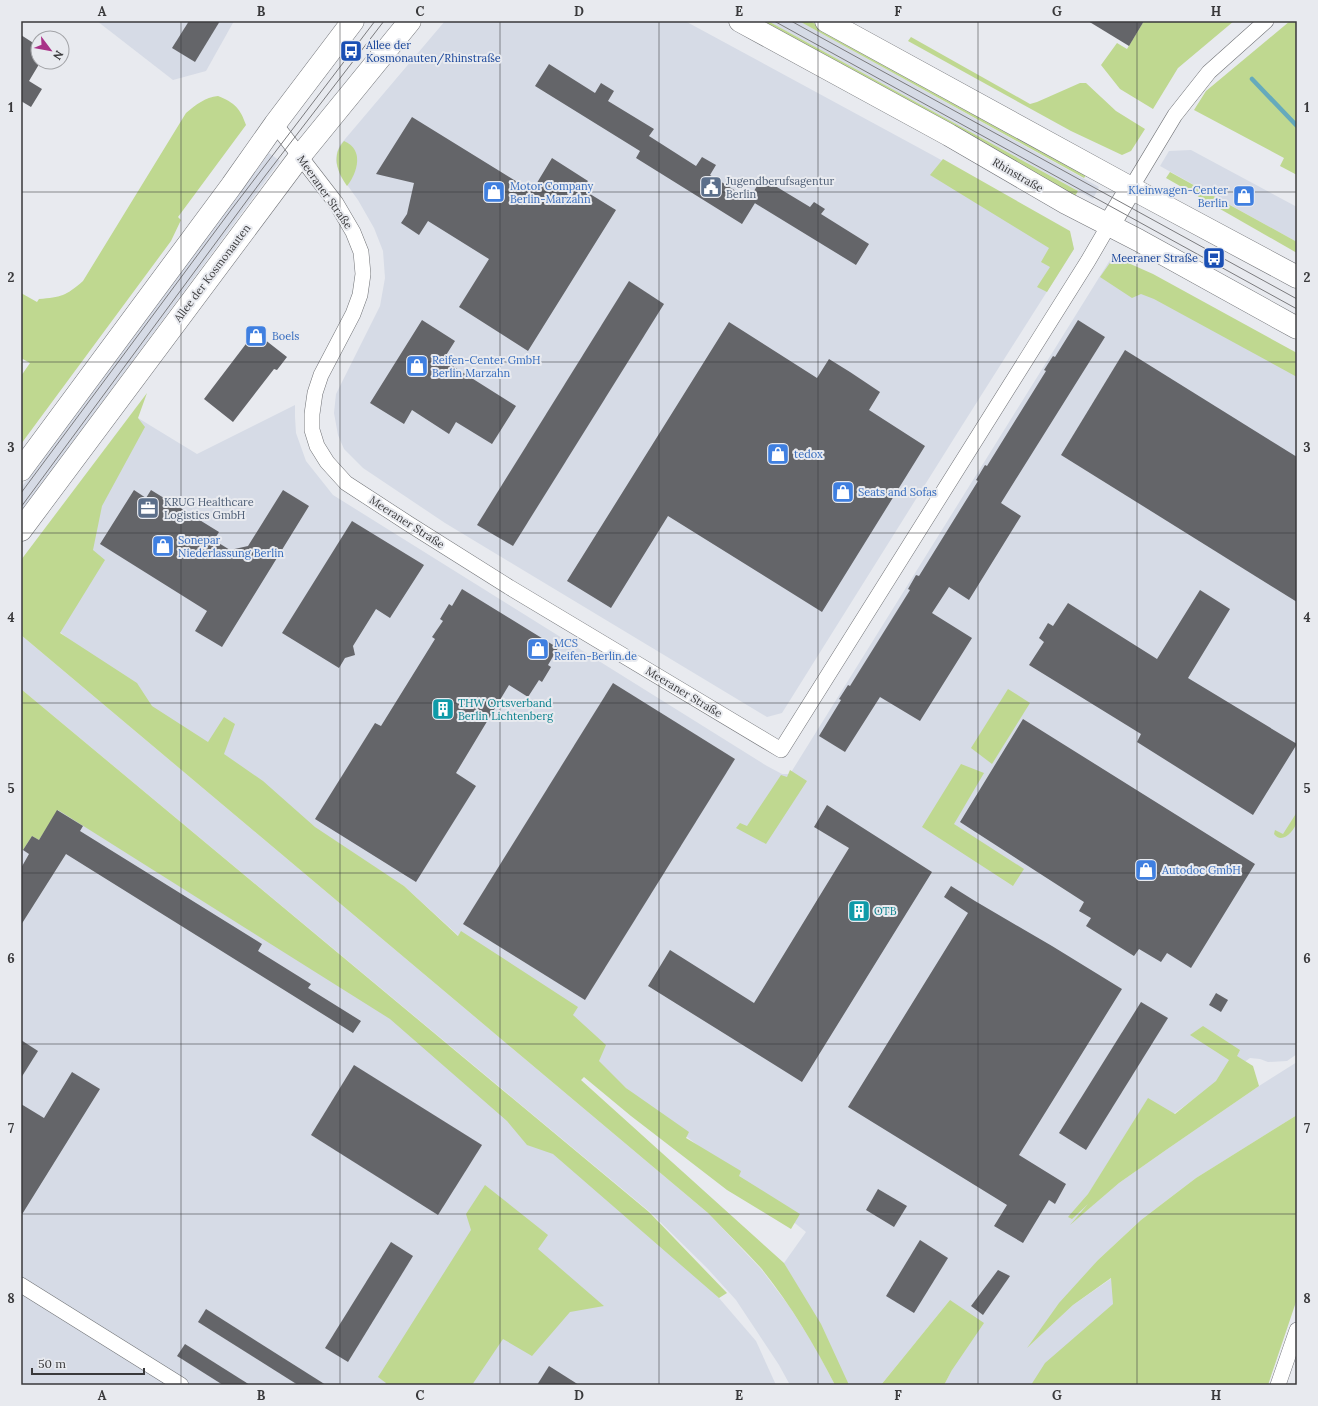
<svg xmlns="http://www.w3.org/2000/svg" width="1318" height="1406" viewBox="0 0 1318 1406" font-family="Lora,serif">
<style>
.built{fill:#d6dbe6}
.green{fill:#bfd890}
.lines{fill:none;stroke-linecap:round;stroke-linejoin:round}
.stream{stroke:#65aabc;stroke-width:4.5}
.building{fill:#646569}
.street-casing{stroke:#717377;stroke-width:16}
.secondary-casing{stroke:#717377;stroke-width:23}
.street{stroke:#fff;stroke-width:15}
.secondary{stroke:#fff;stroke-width:22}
.tram{stroke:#7b7b7e;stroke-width:1}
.grid{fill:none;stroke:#39393b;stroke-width:1;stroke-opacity:0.55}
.labels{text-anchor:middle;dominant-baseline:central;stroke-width:4;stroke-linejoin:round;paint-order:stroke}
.transit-label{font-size:11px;fill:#164399;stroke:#e8eaef;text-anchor:start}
.street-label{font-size:11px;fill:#39393b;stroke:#e8eaef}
.service-label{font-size:11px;fill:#4e5e75;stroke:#e8eaef;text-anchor:start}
.shop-label{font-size:11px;fill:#366cbe;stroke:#e8eaef;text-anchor:start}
.culture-label{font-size:11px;fill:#0d838f;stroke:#e8eaef;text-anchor:start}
.neatline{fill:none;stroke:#39393b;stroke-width:1.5}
.grid-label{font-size:13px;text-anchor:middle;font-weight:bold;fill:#39393b}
</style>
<rect width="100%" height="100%" fill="#e8eaef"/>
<g class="built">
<path d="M 97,21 L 234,21 L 206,71 L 173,80 Z"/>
<path d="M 445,21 L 685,21 L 934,156 L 1070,233 L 1074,249 L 958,432 L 782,713 L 767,717 L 445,523 L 363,468 L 344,449 L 338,435 L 334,413 L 336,394 L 380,306 L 385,278 L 383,251 L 374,228 L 358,200 L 340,175 L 336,162 L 337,152 L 340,145 Z"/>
<path d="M 768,21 L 799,21 L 1099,187 L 1093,199 Z"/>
<path d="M 1191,150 L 1297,207 L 1297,242 L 1160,166 L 1169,151 Z"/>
<path d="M 269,153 L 280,161 L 21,512 L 21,488 Z"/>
<path d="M 1113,259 L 1297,361 L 1297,1054 L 1287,1061 L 1268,1062 L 1260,1059 L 1250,1058 L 1164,1121 L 1073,1222 L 1119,1183 L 1166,1150 L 1259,1086 L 1297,1062 L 1297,1115 L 1196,1178 L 1141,1220 L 1098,1260 L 1029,1346 L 1073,1305 L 1112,1278 L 1189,1237 L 1035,1385 L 944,1385 L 952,1370 L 950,1300 L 881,1385 L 848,1385 L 784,1263 L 806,1232 L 626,1088 L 404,886 L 249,786 L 60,632 L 90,502 L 138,418 L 197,454 L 295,405 L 295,417 L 296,433 L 306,461 L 333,495 L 767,766 L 782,774 L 790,774 L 1110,260 Z"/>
<path d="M 21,635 L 708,1213 L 761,1269 L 789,1306 L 815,1347 L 835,1385 L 790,1385 L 779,1365 L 736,1300 L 707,1268 L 650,1212 L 21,689 Z"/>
<path d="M 21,769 L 378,1000 L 615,1201 L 719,1298 L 756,1341 L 776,1385 L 21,1385 Z"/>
</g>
<g class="green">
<path d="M 756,21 L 768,21 L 1078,191 L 1075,196 Z"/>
<path d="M 799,21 L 810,21 L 1087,174 L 1084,178 Z"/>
<path d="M 1144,21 L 1234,21 L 1178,68 L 1153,109 L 1120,89 L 1101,65 L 1117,43 L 1127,49 Z"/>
<path d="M 1290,21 L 1297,21 L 1297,175 L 1280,166 L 1284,158 L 1194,110 L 1206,91 Z"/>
<path d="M 911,37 L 1030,104 L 1037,102 L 1080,83 L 1086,83 L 1116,111 L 1145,129 L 1131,151 L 1122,155 L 1071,131 L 908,41 Z"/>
<path d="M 218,96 C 235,103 240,108 246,125 L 178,217 L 181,220 L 171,241 L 21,444 L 21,376 L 30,363 L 21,358 L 21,293 L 37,302 L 39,299 C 61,297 66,296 83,281 L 186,113 C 196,105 205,97 218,96 Z"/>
<path d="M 344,141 C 364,149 358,172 347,186 C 337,172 331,155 344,141 Z"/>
<path d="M 943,159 L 1070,231 L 1074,249 L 1047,292 L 1037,287 L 1050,267 L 1041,262 L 1049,248 L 930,175 Z"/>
<path d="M 1170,172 L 1297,242 L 1297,253 L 1166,178 Z"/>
<path d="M 1117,258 L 1153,274 L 1297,353 L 1297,377 L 1154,299 L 1141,294 L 1132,298 L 1100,277 L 1112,260 Z"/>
<path d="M 147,393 L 138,418 L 145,427 L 102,506 L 93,550 L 105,560 L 60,633 L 137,683 L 152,706 L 208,742 L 224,717 L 235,724 L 224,754 L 263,781 L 315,827 L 404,886 L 458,936 L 461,931 L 578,1007 L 573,1015 L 606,1045 L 599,1061 L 626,1088 L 689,1132 L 686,1138 L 741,1171 L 739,1176 L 800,1214 L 791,1229 L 727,1190 L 631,1116 L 584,1077 L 581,1080 L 784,1263 L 821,1324 L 849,1385 L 835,1385 C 814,1344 790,1304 761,1268 C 744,1249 725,1231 708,1213 L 21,635 L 21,560 Z"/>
<path d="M 21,689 L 649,1212 L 727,1293 L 719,1298 L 553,1154 L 527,1145 L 507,1121 L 390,1019 L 58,810 L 39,840 L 32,836 L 23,850 L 21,850 Z"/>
<path d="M 1008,689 L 1030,703 L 992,764 L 971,748 Z"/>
<path d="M 961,764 L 984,773 L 954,824 L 1024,869 L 1013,886 L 922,827 Z"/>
<path d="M 790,770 L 807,781 L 766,844 L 736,828 L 740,823 L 747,826 L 781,775 L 787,777 Z"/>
<path d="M 1297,812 C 1297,815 1298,820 1297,822 C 1294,831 1282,845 1274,834 L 1275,830 L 1283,834 Z"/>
<path d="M 1203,1026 L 1240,1050 L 1237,1056 L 1253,1066 L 1259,1086 L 1166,1150 L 1119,1183 L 1070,1225 L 1088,1204 L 1072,1219 L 1068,1217 L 1088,1194 L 1148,1098 L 1175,1114 L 1216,1081 L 1229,1060 L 1190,1035 Z"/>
<path d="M 1297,1115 L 1297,1299 L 1268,1385 L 1031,1385 L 1045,1363 L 1113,1304 L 1111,1278 L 1073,1305 L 1027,1348 L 1059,1303 L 1098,1260 L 1141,1220 L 1196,1178 Z"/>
<path d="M 485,1185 L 548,1235 L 538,1249 L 604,1306 L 570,1312 L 532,1356 L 503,1339 L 472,1385 L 385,1385 L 386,1383 L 378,1377 L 471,1230 L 466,1214 Z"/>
<path d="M 950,1300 L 984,1323 L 952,1370 L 944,1385 L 881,1385 Z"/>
</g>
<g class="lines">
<path class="stream" d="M 1252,79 L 1297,126"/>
</g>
<g class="building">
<path d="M 189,21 L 220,21 L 195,62 L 172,48 Z"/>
<path d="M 1088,21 L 1144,21 L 1129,46 Z"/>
<path d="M 21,35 L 38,46 L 38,66 L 29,81 L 42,89 L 31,107 L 21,101 Z"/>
<path d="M 549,64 L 595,93 L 601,83 L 614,91 L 608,101 L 654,129 L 649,136 L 696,166 L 702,157 L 716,165 L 710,175 L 749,199 L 762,178 L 810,207 L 814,202 L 825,209 L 821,214 L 869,244 L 856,265 L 753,202 L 755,203 L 742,224 L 636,158 L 640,151 L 535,86 Z"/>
<path d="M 412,117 L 532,191 L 552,158 L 588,181 L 582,189 L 616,210 L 528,351 L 459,307 L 489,259 L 428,221 L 419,235 L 401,223 L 407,214 L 414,183 L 376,174 Z"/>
<path d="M 629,281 L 664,304 L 513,546 L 477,525 Z"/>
<path d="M 422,320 L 455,341 L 443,360 L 516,406 L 492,444 L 456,422 L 449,434 L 412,410 L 404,424 L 370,403 Z"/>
<path d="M 1078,320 L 1105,337 L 1001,503 L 1021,516 L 969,600 L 949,587 L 932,613 L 972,638 L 920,721 L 880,697 L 845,752 L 819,736 L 841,700 L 839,699 L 848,685 L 850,686 L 910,590 L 908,589 L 916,575 L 919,576 L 978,481 L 976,480 L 985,465 L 987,466 L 1046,371 L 1044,370 L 1053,356 L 1055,357 Z"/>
<path d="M 729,322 L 817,378 L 829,359 L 850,372 L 880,392 L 869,410 L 925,446 L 822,612 L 668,516 L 611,608 L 567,581 Z"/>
<path d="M 255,332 L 287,357 L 277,370 L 274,369 L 233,422 L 204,399 Z"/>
<path d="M 1125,350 L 1297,457 L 1297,602 L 1061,455 Z"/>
<path d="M 134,490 L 146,498 L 151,490 L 219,532 L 214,540 L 230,550 L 248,546 L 283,490 L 309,506 L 222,647 L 195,631 L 207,611 L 100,544 Z"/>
<path d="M 352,521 L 424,565 L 390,618 L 376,609 L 353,646 L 355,655 L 345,658 L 339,668 L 282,633 Z"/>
<path d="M 462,589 L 558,648 L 548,665 L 551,667 L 542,682 L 539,680 L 528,697 L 509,685 L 456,773 L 476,786 L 416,882 L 315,819 L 375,723 L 381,726 L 435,639 L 432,637 L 443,621 L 440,619 L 449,604 L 452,606 Z"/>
<path d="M 1200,590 L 1230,609 L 1188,678 L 1297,744 L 1253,815 L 1137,742 L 1141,734 L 1029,665 L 1044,642 L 1039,638 L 1048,623 L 1053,626 L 1068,603 L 1157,659 Z"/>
<path d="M 613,683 L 735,759 L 585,1000 L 463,924 Z"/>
<path d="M 1023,719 L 1255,864 L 1191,968 L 1167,953 L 1161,962 L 1139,949 L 1134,956 L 1086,926 L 1091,918 L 1079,911 L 1084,902 L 960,822 Z"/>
<path d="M 827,805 L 932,872 L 802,1082 L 648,986 L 670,950 L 754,1003 L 849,848 L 814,827 Z"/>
<path d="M 57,810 L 83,826 L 80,831 L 262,944 L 258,951 L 311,984 L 308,988 L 361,1021 L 353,1033 L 66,854 L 21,925 L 21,868 L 29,854 L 23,850 L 32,836 L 39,840 Z"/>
<path d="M 951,886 L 975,901 L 1052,946 L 1122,989 L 1019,1155 L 1066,1184 L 1055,1204 L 1049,1200 L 1023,1243 L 994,1226 L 1007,1205 L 848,1107 L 968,913 L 944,897 Z"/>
<path d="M 1216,993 L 1228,1000 L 1221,1012 L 1209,1005 Z"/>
<path d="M 1141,1002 L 1168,1018 L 1086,1150 L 1059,1133 Z"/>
<path d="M 21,1040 L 38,1051 L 21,1078 Z"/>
<path d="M 354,1065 L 482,1145 L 438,1215 L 311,1135 Z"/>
<path d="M 72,1072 L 100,1089 L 21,1216 L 21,1104 L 44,1118 Z"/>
<path d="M 878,1189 L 907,1206 L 894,1227 L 866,1210 Z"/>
<path d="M 920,1240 L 948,1258 L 914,1313 L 886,1296 Z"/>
<path d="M 391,1242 L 413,1256 L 348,1362 L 325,1348 Z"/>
<path d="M 998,1270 L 1010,1276 L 983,1315 L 971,1306 Z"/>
<path d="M 206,1309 L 326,1385 L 298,1385 L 198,1322 Z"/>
<path d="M 185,1344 L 250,1385 L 223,1385 L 177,1356 Z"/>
<path d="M 549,1366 L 579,1385 L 537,1385 Z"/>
</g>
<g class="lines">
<g class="street-casing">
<g id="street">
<path d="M 275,124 L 336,203 L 353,232 L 361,252 L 363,274 L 360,295 L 353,314 L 321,375 L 315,393 L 312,414 L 312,430 L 317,446 L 327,462 L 346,483 L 409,524 L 509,587 L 781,750 L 1088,261 L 1109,225"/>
<path d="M 1131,188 L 1175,115 L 1209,72 L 1266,21"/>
<path d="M 21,1285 L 181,1385"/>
<path d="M 1278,1385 L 1297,1330"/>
</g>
</g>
<g class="secondary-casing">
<g id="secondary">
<path d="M 740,21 L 949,135 L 1066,203 L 1138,240 L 1297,328"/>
<path d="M 826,21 L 1131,188 L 1297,277"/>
<path d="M 1109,225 L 1131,188"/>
<path d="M 21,470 L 232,185 L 275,124 L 353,21"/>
<path d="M 21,530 L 300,156 L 410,21"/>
</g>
</g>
<use href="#street" class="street"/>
<use href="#secondary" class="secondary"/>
<g class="tram">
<path d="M 774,21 L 1297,309"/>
<path d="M 791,21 L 1297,299"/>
<path d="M 21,493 L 231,210 L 375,21"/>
<path d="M 21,507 L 265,176 L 384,21"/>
</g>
</g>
<path class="grid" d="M 181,21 L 181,1385M 340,21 L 340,1385M 500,21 L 500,1385M 659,21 L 659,1385M 818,21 L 818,1385M 978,21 L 978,1385M 1137,21 L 1137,1385M 21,192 L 1297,192M 21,362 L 1297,362M 21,533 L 1297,533M 21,703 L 1297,703M 21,873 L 1297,873M 21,1044 L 1297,1044M 21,1214 L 1297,1214"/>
<defs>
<g id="bus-square" transform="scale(1.15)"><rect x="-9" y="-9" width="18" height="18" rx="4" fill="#1a4fb4" stroke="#e8eaef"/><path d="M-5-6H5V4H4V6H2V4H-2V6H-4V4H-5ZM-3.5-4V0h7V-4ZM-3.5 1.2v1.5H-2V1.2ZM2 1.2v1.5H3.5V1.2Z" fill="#fff"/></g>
<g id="civic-square" transform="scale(1.15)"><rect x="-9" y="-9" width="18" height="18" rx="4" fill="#5c6f8a" stroke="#e8eaef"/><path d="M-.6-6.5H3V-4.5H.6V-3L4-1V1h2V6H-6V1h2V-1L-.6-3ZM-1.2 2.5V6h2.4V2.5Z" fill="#fff"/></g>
<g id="shop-square" transform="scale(1.15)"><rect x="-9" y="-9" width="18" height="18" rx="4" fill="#3f7fe0" stroke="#e8eaef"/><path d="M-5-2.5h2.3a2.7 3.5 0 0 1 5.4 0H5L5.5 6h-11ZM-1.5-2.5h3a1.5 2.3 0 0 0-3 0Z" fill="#fff"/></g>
<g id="office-square" transform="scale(1.15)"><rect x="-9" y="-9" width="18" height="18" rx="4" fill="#5c6f8a" stroke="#e8eaef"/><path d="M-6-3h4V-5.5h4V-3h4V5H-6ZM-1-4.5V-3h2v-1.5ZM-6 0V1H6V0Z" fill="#fff"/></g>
<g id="building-square" transform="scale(1.15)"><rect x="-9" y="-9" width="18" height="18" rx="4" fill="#0f9aa8" stroke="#e8eaef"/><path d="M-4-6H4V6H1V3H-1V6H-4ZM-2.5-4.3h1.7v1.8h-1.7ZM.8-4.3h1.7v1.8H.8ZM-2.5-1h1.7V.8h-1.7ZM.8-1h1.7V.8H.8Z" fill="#fff"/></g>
</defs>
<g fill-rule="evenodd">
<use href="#bus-square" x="351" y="51"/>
<use href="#civic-square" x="711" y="187"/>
<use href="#shop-square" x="494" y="192"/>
<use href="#shop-square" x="1244" y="196"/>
<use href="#bus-square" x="1214" y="258"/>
<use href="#shop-square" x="256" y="336"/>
<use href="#shop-square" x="417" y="366"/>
<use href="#shop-square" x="778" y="454"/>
<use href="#shop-square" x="843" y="492"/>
<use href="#office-square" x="148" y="508"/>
<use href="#shop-square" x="163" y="546"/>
<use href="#shop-square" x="538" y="649"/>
<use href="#building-square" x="443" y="709"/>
<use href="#shop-square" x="1146" y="870"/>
<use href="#building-square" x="859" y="911"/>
</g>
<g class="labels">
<g class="transit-label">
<text x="366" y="45">Allee der<tspan x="366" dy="13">Kosmonauten/Rhinstraße</tspan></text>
<text x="1198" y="258" text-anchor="end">Meeraner Straße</text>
</g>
<g class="street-label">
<text transform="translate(1018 175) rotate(30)">Rhinstraße</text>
<text transform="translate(325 192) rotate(55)">Meeraner Straße</text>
<text transform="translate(212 273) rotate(-53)">Allee der Kosmonauten</text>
<text transform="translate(407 522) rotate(33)">Meeraner Straße</text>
<text transform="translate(684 692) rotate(31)">Meeraner Straße</text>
</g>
<g class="service-label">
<text x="726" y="181">Jugendberufsagentur<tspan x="726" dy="13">Berlin</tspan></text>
<text x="164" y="502">KRUG Healthcare<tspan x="164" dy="13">Logistics GmbH</tspan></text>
</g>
<g class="shop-label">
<text x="510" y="186">Motor Company<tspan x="510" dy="13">Berlin-Marzahn</tspan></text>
<text x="1228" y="190" text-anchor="end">Kleinwagen-Center<tspan x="1228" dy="13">Berlin</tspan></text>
<text x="272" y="336">Boels</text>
<text x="432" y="360">Reifen-Center GmbH<tspan x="432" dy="13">Berlin Marzahn</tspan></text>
<text x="794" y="454">tedox</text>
<text x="858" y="492">Seats and Sofas</text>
<text x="178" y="540">Sonepar<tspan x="178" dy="13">Niederlassung Berlin</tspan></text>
<text x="554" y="643">MCS<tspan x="554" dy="13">Reifen-Berlin.de</tspan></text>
<text x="1162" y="870">Autodoc GmbH</text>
</g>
<g class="culture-label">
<text x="458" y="703">THW Ortsverband<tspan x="458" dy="13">Berlin Lichtenberg</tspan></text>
<text x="874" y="911">OTB</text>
</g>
</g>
<rect width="1318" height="1406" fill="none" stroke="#e8eaef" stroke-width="44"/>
<g transform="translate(50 50) rotate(122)"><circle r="19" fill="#e8eaef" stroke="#a2a3a7"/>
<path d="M0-3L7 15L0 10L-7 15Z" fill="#a93288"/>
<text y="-6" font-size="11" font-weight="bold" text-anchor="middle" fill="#39393b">N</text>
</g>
<path d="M32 1368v6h112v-6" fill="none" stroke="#39393b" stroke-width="2"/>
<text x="38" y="1368" font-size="12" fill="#39393b" stroke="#e8eaef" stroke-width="3" paint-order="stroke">50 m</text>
<rect x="22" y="22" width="1274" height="1362" class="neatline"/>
<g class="grid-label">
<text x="102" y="16">A</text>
<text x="261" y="16">B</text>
<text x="420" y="16">C</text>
<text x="579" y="16">D</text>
<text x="739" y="16">E</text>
<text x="898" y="16">F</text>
<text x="1057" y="16">G</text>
<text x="1216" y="16">H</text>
<text x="11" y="112">1</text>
<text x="1307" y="112">1</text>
<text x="11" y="282">2</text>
<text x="1307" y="282">2</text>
<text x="11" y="452">3</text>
<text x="1307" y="452">3</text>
<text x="11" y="622">4</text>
<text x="1307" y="622">4</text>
<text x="11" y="793">5</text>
<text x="1307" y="793">5</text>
<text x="11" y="963">6</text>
<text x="1307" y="963">6</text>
<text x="11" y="1133">7</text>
<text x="1307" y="1133">7</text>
<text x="11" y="1303">8</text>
<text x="1307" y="1303">8</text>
<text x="102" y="1400">A</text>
<text x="261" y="1400">B</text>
<text x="420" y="1400">C</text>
<text x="579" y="1400">D</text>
<text x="739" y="1400">E</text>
<text x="898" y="1400">F</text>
<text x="1057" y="1400">G</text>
<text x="1216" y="1400">H</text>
</g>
</svg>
